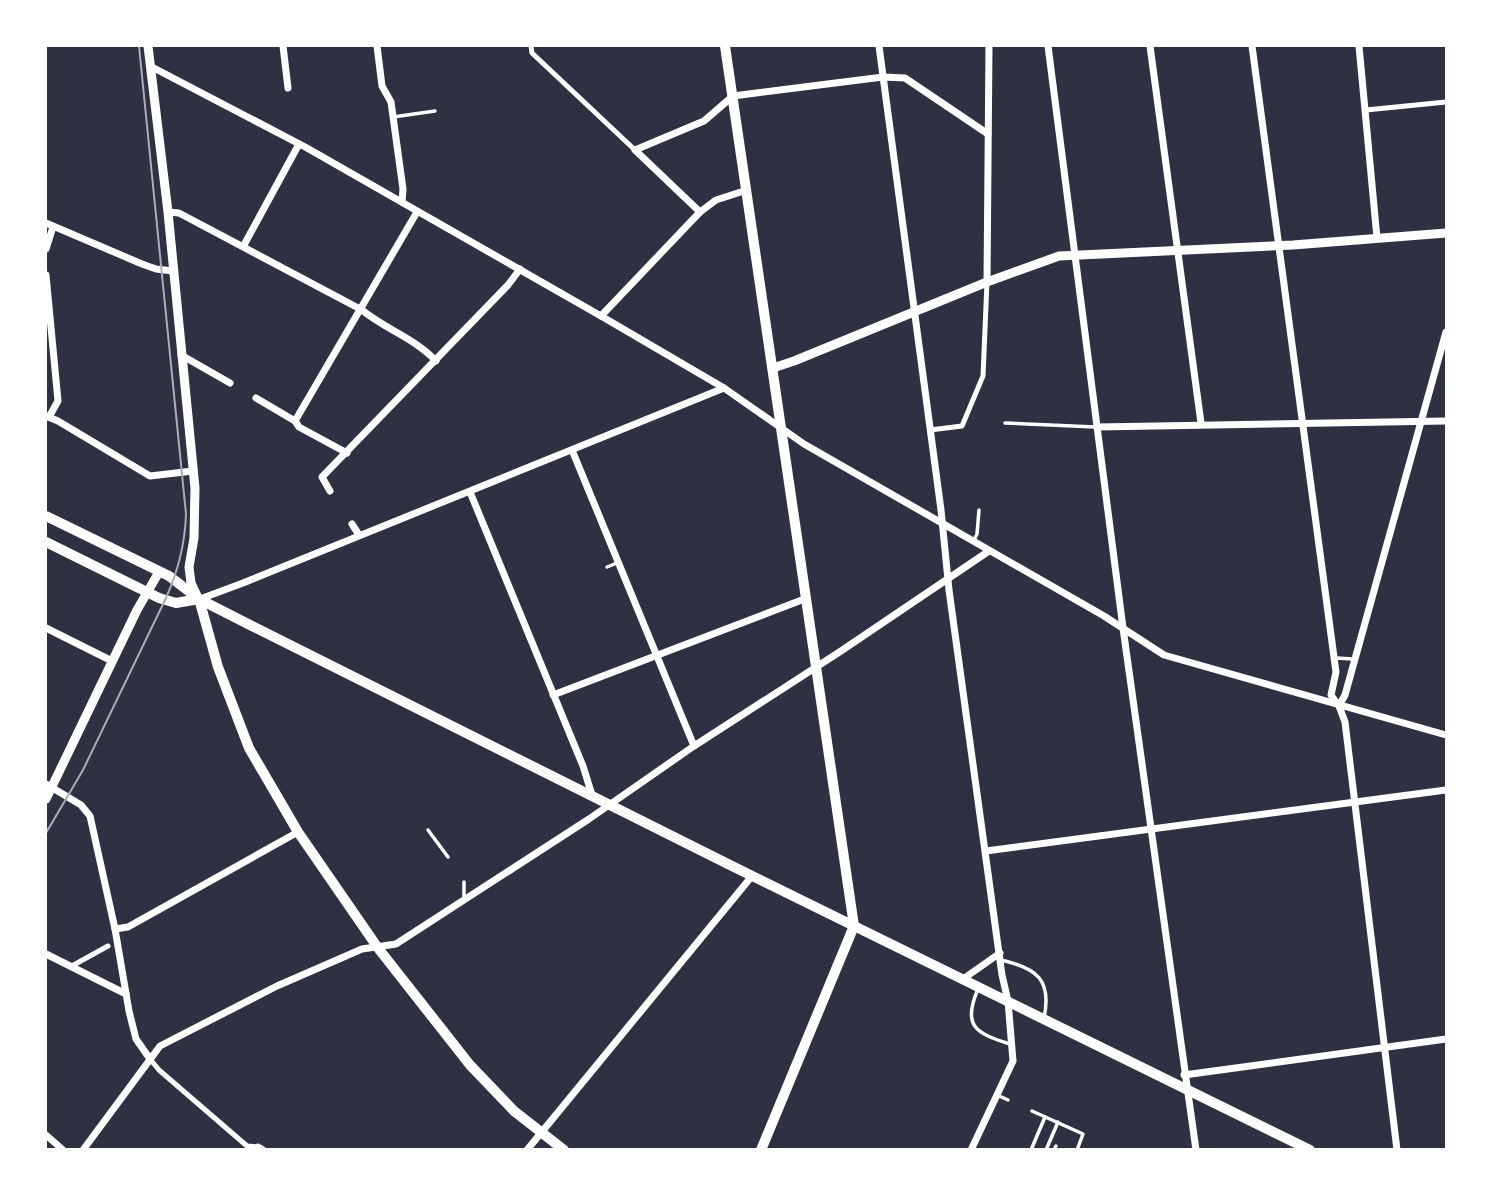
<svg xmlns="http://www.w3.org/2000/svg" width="1492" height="1195" viewBox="0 0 1492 1195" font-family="Overpass,sans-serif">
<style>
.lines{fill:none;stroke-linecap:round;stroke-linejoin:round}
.service{stroke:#fff;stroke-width:3.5}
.pedestrian{stroke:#fff;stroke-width:5}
.minor{stroke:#fff;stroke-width:7}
.tertiary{stroke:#fff;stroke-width:9}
.secondary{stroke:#fff;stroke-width:10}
.primary{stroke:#fff;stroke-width:10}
.tram{stroke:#abadb3;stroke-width:2}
</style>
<rect width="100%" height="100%" fill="#2d3142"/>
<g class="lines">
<g class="service">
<path d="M 393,117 L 435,111"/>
<path d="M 1005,423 L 1095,427"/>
<path d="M 974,540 L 977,534 L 979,510"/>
<path d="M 607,567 L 617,563"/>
<path d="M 1336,658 L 1353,659"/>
<path d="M 428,830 L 448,857"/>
<path d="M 464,882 L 464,897"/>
<path d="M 1001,960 C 1037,968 1052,980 1044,1018"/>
<path d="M 978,989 C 962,1026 975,1033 1010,1044"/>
<path d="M 997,1095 L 1008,1100"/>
<path d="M 1032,1111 L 1083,1134 L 1077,1150"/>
<path d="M 1031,1150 L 1045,1117"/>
<path d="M 1046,1150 L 1058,1122"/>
<path d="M 1054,1150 L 1056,1146"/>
</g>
<g class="pedestrian">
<path d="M 531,46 L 532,53 L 635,150"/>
<path d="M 1366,110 L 1446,102"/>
<path d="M 930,430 L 962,426 L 983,376 L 987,282"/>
<path d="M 70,967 L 108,946"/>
<path d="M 150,1059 L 159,1070 L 247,1146 L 258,1147"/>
</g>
<g class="minor">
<path d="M 283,46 L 288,88"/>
<path d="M 377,46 L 382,86 L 391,102 L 403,189 L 402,202"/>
<path d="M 879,46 L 941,510 L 949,590 L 1002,975 L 1008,1001 L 1013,1061 L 971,1150"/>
<path d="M 1048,46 L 1123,628 L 1196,1150"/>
<path d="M 1150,46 L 1201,423"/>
<path d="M 1252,46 L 1336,672 L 1331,695 L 1339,706 L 1345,722 L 1397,1150"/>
<path d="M 1359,46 L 1377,238"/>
<path d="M 150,66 L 307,148 L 601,316 L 724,388 L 804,444 L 1104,616 L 1164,655 L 1446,735"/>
<path d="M 168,212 L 179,213 L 362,310 C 385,329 416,339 436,361"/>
<path d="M 700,212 L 635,150 L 704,121 L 733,96 L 883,77 L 905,78 L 988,134"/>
<path d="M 46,223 L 142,264 L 156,269 L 173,271"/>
<path d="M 244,245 L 299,144"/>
<path d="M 46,249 L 53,227"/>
<path d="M 46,275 L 58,401 L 49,417"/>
<path d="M 987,282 L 989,46"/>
<path d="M 601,316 L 700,212 L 716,200 L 747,190"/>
<path d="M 181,355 L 230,383"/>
<path d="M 256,398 L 295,421 L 299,427 L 347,453"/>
<path d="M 46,416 L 58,421 L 150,476 L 193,471"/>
<path d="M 295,421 L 417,212"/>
<path d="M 1097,427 L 1446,421"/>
<path d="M 572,450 L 694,746"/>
<path d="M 330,491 L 322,477 L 508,285 L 520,269"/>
<path d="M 470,492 L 583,766 L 592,795"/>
<path d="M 352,524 L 359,535"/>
<path d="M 200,599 L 243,583 L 724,388"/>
<path d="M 46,628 L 112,661"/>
<path d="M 553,695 L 807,598"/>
<path d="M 1339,706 L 1345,695 L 1446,332"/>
<path d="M 46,784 L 81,805 L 90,816 L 115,929 L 129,1011 L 136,1039 L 150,1059"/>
<path d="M 986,851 L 1446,790"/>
<path d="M 115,929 L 128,927 L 298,832"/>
<path d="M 46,954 L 126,994"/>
<path d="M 963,979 L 1000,953"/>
<path d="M 1184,1075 L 1446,1039"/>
<path d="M 46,1135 L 63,1150"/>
<path d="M 83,1150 L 160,1046 L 277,986 L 362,949 L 396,944 L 589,819 L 694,746 L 841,651 L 989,551"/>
<path d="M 257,1150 L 258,1147 L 263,1150"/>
<path d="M 527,1150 L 752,876"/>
</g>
<g class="tertiary">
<path d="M 148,46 L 168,212 L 195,488 L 194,538 L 189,567 L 191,583 L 198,598"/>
<path d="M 773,368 L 794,361 L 987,282 L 1059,256 L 1293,245 L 1446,233"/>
<path d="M 46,799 L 137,610 L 159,572"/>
</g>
<g class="secondary">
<path d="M 725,46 L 854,926 L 761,1150"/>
<path d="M 199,599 L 218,667 L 249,748 L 298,832 L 378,948 L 470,1065 L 514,1111 L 564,1150"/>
</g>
<g class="primary">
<path d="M 46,516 L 169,576 L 199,599 L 252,626 L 730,865 L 1310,1150"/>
<path d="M 46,542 L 159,598 L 176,603 L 199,599"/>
</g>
<path class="tram" d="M 46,833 L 83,770 L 165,600 C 178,572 185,545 186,514 L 139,46"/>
</g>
<rect width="1492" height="1195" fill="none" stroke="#ffffff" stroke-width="94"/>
</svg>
